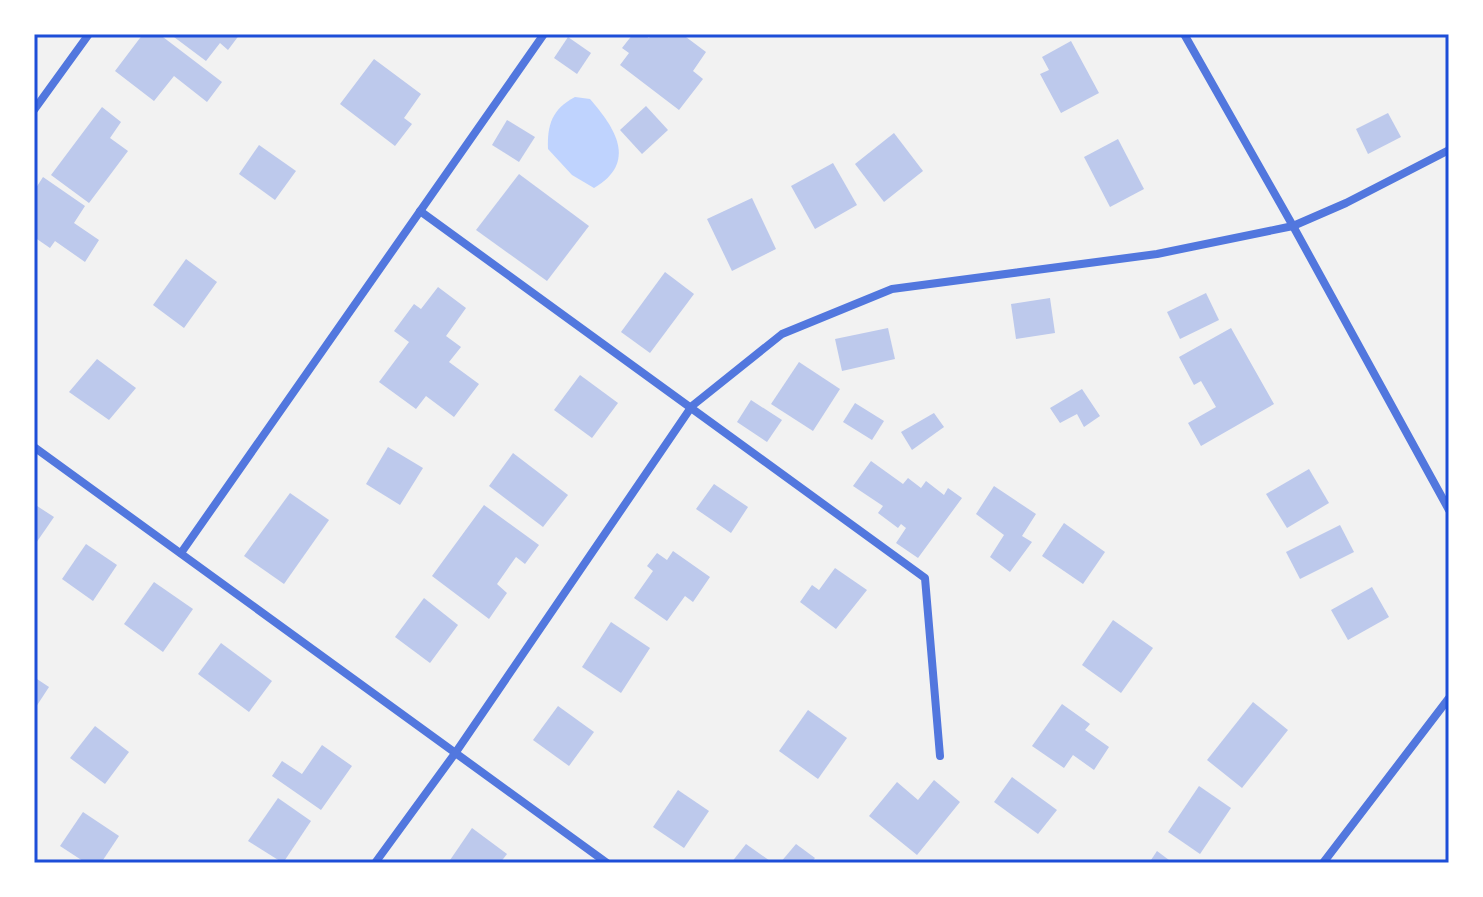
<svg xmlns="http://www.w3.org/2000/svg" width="1483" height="897" viewBox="0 0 1483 897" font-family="Montserrat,sans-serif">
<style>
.water{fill:#bfd3fe}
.building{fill:#bdc9ec}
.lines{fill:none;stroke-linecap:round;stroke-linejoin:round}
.minor{stroke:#5277de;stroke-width:8}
.neatline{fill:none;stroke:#1d4ed8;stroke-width:3}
</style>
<rect width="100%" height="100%" fill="#f2f2f2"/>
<path class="water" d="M 575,97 L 590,99 C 615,128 638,162 594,188 L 572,175 L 548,149 C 547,125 552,109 575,97 Z"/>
<g class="building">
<path d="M 143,34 L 159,34 L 222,82 L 207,102 L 174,76 L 154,101 L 115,71 Z"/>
<path d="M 170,34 L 240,34 L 228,50 L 220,43 L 206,61 Z"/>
<path d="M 633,34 L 643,34 L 649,38 L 652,34 L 682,34 L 706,52 L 693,71 L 703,79 L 679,110 L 620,65 L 629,53 L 622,48 Z"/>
<path d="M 568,37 L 591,53 L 577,74 L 554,58 Z"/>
<path d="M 1071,41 L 1099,93 L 1061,113 L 1040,74 L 1049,70 L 1042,57 Z"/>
<path d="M 374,59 L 421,94 L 404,118 L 412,124 L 395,146 L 340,104 Z"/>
<path d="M 646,106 L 668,130 L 642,154 L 620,130 Z"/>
<path d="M 102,107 L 121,122 L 110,138 L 128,151 L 89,203 L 51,175 Z"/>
<path d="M 1388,113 L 1401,137 L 1368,154 L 1356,129 Z"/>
<path d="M 507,120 L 535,137 L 519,162 L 492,145 Z"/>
<path d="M 894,133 L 923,171 L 884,202 L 855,164 Z"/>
<path d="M 1118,139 L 1144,189 L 1110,207 L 1084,157 Z"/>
<path d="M 259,145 L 296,171 L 275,200 L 239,174 Z"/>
<path d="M 833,163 L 857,205 L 815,229 L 791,186 Z"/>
<path d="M 519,174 L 589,226 L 547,281 L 476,230 Z"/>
<path d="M 43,177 L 85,206 L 74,223 L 99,240 L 85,262 L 55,241 L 50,248 L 34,237 L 34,191 Z"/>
<path d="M 752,198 L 776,249 L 732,271 L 707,219 Z"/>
<path d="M 186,259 L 217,282 L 184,328 L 153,305 Z"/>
<path d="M 665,272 L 694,294 L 650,353 L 621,332 Z"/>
<path d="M 438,287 L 466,308 L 446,336 L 461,347 L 449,362 L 479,384 L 454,417 L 426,396 L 416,409 L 379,382 L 409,342 L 394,331 L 414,304 L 421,309 Z"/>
<path d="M 1206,293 L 1219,320 L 1180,339 L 1167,312 Z"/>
<path d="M 1050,298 L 1055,333 L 1016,339 L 1011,304 Z"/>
<path d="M 888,328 L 895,359 L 842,371 L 835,339 Z"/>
<path d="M 1231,328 L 1274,404 L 1201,446 L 1188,423 L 1216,407 L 1201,381 L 1194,385 L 1179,357 Z"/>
<path d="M 97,359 L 136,388 L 109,420 L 69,392 Z"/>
<path d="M 799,362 L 840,389 L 813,431 L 771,404 Z"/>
<path d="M 580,375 L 618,403 L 592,438 L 554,410 Z"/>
<path d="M 1082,389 L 1100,416 L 1084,427 L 1077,414 L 1060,423 L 1050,408 Z"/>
<path d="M 751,400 L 782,420 L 767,442 L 737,422 Z"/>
<path d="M 855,403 L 884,421 L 872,440 L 843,422 Z"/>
<path d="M 934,413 L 944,427 L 912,450 L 901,432 Z"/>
<path d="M 388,447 L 423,468 L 400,505 L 366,484 Z"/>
<path d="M 513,453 L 568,495 L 543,527 L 489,486 Z"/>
<path d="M 871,461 L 903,484 L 908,478 L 921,488 L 926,481 L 944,495 L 948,488 L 962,498 L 918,558 L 896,543 L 906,528 L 901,524 L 898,528 L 878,513 L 883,506 L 853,486 Z"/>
<path d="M 1309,469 L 1329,503 L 1287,528 L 1266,494 Z"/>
<path d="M 714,484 L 748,507 L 731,533 L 696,509 Z"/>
<path d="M 994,486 L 1036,514 L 1022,536 L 1032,542 L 1010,572 L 990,557 L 1004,535 L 976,514 Z"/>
<path d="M 290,493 L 329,520 L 284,584 L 244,556 Z"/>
<path d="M 34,504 L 54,517 L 34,546 Z"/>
<path d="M 484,505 L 539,545 L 525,564 L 516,557 L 497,584 L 507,593 L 489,619 L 432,576 Z"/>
<path d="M 1064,523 L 1105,552 L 1083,584 L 1042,556 Z"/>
<path d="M 1340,525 L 1354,552 L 1300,579 L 1286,552 Z"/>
<path d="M 86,544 L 117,565 L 93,601 L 62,579 Z"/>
<path d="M 673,551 L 710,577 L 693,602 L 685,596 L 667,621 L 634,598 L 653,571 L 647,566 L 657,553 L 667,560 Z"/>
<path d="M 835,568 L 867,590 L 836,629 L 800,602 L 812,585 L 819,590 Z"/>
<path d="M 154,582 L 193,609 L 163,652 L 124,624 Z"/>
<path d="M 1372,587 L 1389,617 L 1348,640 L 1331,610 Z"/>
<path d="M 424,598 L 458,625 L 430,663 L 395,637 Z"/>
<path d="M 1113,620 L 1153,648 L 1121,693 L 1082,665 Z"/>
<path d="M 611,622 L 650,648 L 621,693 L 582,667 Z"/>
<path d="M 221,643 L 272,681 L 249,712 L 198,674 Z"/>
<path d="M 34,677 L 49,687 L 34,710 Z"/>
<path d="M 1253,702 L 1288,730 L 1242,788 L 1207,760 Z"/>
<path d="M 1062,704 L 1090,724 L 1085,730 L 1109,747 L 1094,770 L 1073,755 L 1064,768 L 1032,746 Z"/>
<path d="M 558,706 L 594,732 L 569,766 L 533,740 Z"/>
<path d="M 808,710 L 847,738 L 818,779 L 779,751 Z"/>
<path d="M 95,726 L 129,752 L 105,784 L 70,758 Z"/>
<path d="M 322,745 L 352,766 L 321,810 L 272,776 L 282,761 L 302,774 Z"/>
<path d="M 1012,777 L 1057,810 L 1038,834 L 994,802 Z"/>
<path d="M 934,780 L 960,802 L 917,855 L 869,816 L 897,782 L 918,800 Z"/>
<path d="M 1199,786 L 1231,808 L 1200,854 L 1168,832 Z"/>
<path d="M 678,790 L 709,811 L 684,848 L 653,827 Z"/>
<path d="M 278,798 L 311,821 L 283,863 L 248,841 Z"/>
<path d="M 83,812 L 119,836 L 101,863 L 86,863 L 60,846 Z"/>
<path d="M 472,828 L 507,854 L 500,863 L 448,863 Z"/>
<path d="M 746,844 L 773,863 L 731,863 Z"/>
<path d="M 796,844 L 815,858 L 811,863 L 780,863 Z"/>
<path d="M 1157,851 L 1173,863 L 1149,863 Z"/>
</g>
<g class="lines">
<g class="minor">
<path d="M 1184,34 L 1293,226 L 1449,510"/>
<path d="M 34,110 L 89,34"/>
<path d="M 420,211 L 925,578 L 940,756"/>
<path d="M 34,447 L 607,863"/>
<path d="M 181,553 L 544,34"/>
<path d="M 375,863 L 456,752 L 692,406 L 782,334 L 892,289 L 1157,254 L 1293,226 L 1346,203 L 1449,150"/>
<path d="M 1323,863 L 1449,698"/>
</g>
</g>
<rect width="1483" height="897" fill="none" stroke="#ffffff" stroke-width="72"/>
<rect x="36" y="36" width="1411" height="825" class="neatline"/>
</svg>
